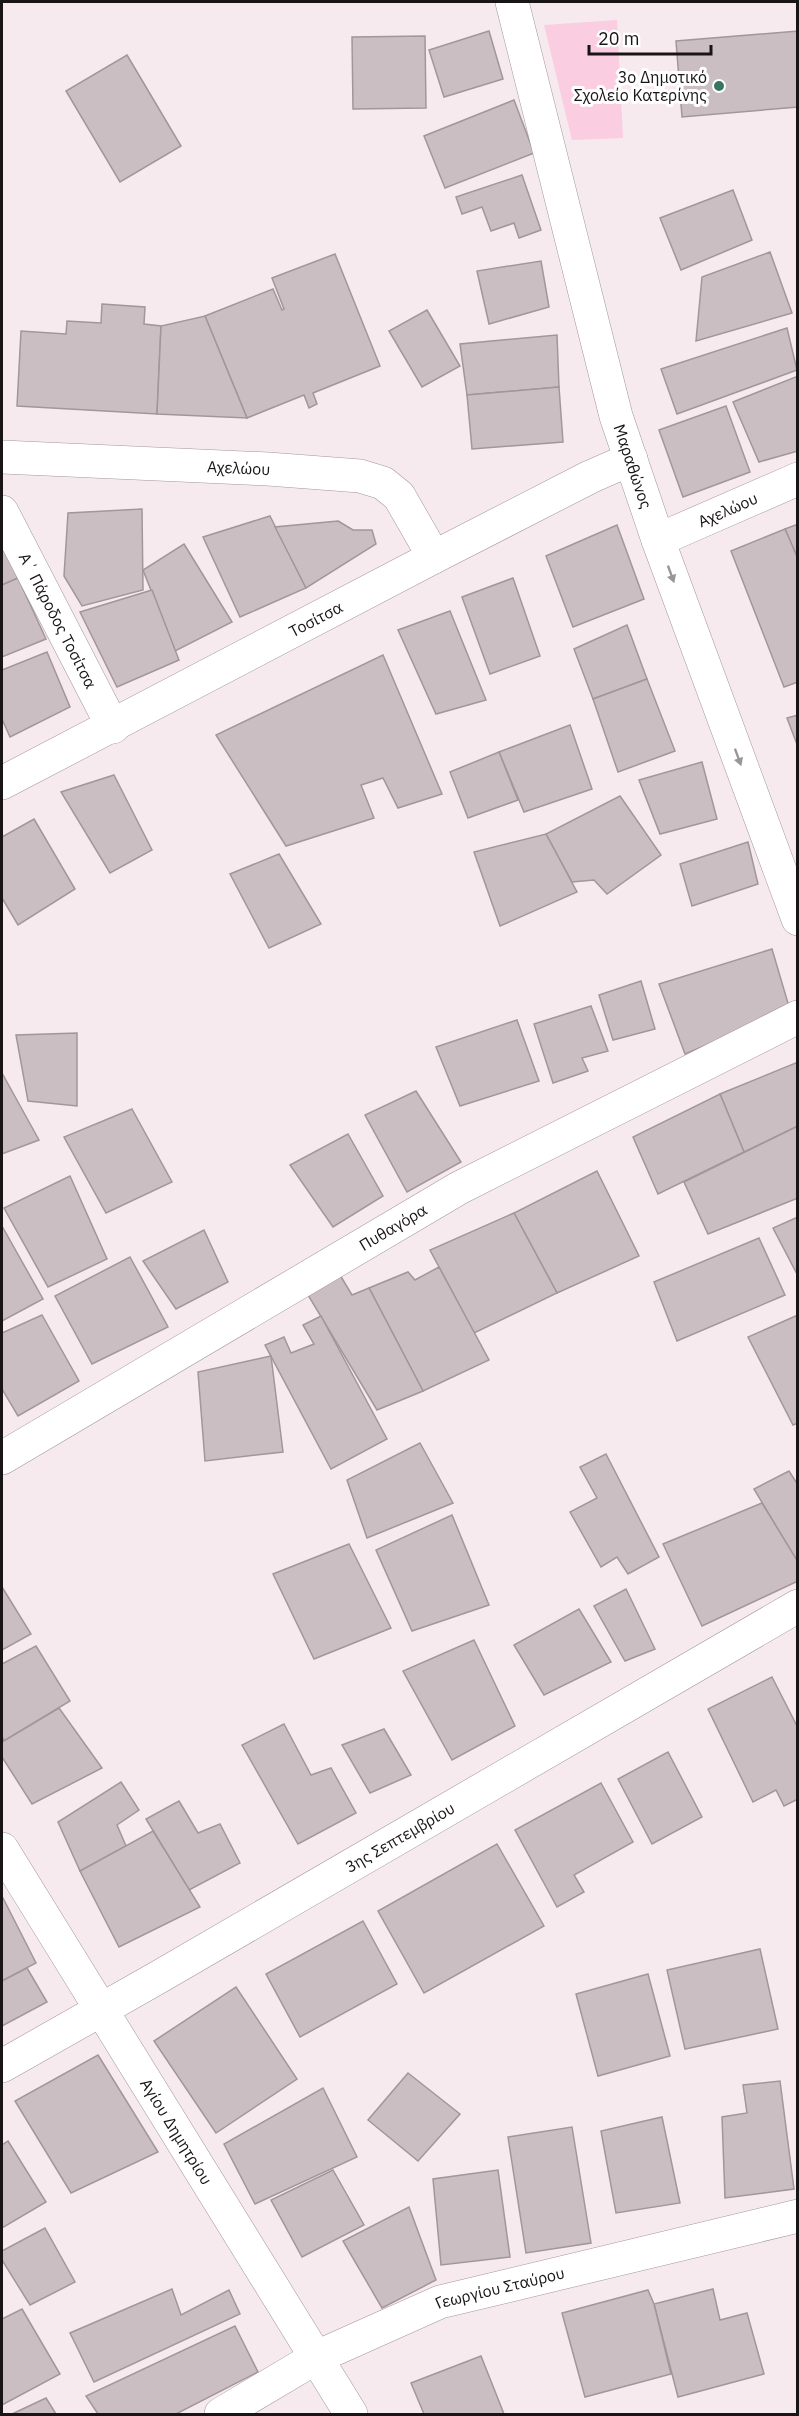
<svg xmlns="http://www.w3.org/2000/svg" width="799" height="2416" viewBox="0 0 799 2416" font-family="'IBM Plex Sans',sans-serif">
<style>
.green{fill:#facde1}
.building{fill:#cabec3;stroke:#a1969b;stroke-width:1.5}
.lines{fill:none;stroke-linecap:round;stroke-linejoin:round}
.minor-casing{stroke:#a2979c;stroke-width:34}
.tertiary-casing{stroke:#a2979c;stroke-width:34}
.minor{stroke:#fff;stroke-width:33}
.tertiary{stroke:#fff;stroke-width:33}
.oneway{fill:#989697}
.poi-dot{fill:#397662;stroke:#fff;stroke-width:2}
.labels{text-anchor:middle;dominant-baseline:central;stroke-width:6;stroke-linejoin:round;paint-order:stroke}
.poi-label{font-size:16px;fill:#191517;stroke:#fff;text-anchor:end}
.street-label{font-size:16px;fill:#191517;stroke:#fff}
</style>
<rect width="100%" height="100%" fill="#f6eaef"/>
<path class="green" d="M 617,20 L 623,138 L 572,140 L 544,25 Z"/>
<g class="building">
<path d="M 489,31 L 503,79 L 444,97 L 429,50 Z"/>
<path d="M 798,31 L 798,107 L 682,117 L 676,41 Z"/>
<path d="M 425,36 L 426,108 L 353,109 L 352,37 Z"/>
<path d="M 127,55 L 181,146 L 120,182 L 66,91 Z"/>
<path d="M 514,100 L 534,153 L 445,188 L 424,136 Z"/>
<path d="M 522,175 L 541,230 L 519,238 L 514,223 L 491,231 L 482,207 L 462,214 L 456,197 Z"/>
<path d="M 733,190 L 752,240 L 681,270 L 660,218 Z"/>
<path d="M 770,252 L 792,313 L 696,341 L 702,277 Z"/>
<path d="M 335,254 L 380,366 L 313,393 L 317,404 L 309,408 L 304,395 L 247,418 L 205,316 L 273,289 L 282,310 L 284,309 L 272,278 Z"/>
<path d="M 541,261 L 549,307 L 489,324 L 477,271 Z"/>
<path d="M 102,304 L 145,307 L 144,324 L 161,326 L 157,414 L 17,406 L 21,331 L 66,334 L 67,321 L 101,323 Z"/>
<path d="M 427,310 L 460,366 L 422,387 L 389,331 Z"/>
<path d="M 205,316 L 247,418 L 157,414 L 161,326 Z"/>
<path d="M 787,328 L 797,370 L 677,414 L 661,369 Z"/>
<path d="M 557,335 L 559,387 L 467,395 L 460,344 Z"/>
<path d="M 798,376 L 798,451 L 759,462 L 733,402 Z"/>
<path d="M 559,387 L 563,442 L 472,449 L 467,395 Z"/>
<path d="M 726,406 L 750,472 L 683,497 L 659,430 Z"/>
<path d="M 142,509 L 143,590 L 82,606 L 64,576 L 68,513 Z"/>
<path d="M 270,516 L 306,588 L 240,617 L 203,537 Z"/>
<path d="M 338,521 L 353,530 L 372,530 L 376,544 L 306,588 L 275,527 Z"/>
<path d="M 798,524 L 798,559 L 785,529 Z"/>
<path d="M 617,525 L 644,599 L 573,627 L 546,556 Z"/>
<path d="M 785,529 L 798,559 L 798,682 L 784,687 L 731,551 Z"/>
<path d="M 2,543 L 18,578 L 2,585 Z"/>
<path d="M 184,544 L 232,622 L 175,651 L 143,570 Z"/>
<path d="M 18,578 L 46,639 L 2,657 L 2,585 Z"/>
<path d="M 513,578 L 540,656 L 490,674 L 462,597 Z"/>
<path d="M 152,590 L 179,660 L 117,687 L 80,612 Z"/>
<path d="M 450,611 L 486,700 L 436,714 L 398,630 Z"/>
<path d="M 627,625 L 647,679 L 593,699 L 574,649 Z"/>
<path d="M 47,652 L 70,707 L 10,737 L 2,719 L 2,670 Z"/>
<path d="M 383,655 L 442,794 L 398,808 L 383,778 L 361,785 L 374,818 L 286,846 L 216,735 Z"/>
<path d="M 647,679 L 675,751 L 618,772 L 593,699 Z"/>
<path d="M 798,715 L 798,747 L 787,718 Z"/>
<path d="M 570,725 L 592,789 L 524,812 L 499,752 Z"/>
<path d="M 499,752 L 518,800 L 468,818 L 450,772 Z"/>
<path d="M 702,762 L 717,819 L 660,834 L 639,780 Z"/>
<path d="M 114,775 L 152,850 L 110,873 L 61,792 Z"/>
<path d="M 620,796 L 661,855 L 607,894 L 594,880 L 572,882 L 546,834 Z"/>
<path d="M 34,819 L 75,889 L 18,925 L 2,898 L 2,837 Z"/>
<path d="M 546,834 L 577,892 L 500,926 L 474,852 Z"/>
<path d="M 748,842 L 758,884 L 692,906 L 680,864 Z"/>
<path d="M 279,854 L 321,924 L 269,948 L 230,874 Z"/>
<path d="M 772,949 L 790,1010 L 685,1054 L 659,984 Z"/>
<path d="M 641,981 L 655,1029 L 613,1040 L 599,995 Z"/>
<path d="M 591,1006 L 608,1051 L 582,1058 L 588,1071 L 553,1083 L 534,1024 Z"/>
<path d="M 517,1020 L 539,1081 L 460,1106 L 436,1047 Z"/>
<path d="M 77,1033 L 77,1106 L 28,1101 L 16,1035 Z"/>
<path d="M 798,1062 L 798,1126 L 744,1152 L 720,1094 Z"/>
<path d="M 2,1073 L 39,1140 L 2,1154 Z"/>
<path d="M 416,1091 L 461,1162 L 407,1192 L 365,1115 Z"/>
<path d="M 720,1094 L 744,1152 L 658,1194 L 633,1137 Z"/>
<path d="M 132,1109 L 172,1182 L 106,1213 L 64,1137 Z"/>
<path d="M 798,1126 L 798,1198 L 708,1234 L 684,1182 Z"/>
<path d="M 348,1134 L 383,1196 L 333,1227 L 290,1165 Z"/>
<path d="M 597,1171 L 639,1256 L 557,1293 L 514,1213 Z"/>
<path d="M 70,1176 L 107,1259 L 48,1287 L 4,1208 Z"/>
<path d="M 514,1213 L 557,1293 L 474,1333 L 430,1250 Z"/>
<path d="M 798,1217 L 798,1276 L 773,1228 Z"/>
<path d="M 2,1226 L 43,1299 L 2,1321 Z"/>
<path d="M 204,1230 L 228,1282 L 176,1309 L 143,1261 Z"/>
<path d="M 759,1238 L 785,1295 L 677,1341 L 654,1282 Z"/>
<path d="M 130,1257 L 168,1327 L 92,1364 L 55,1296 Z"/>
<path d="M 439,1267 L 489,1360 L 423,1391 L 369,1288 L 408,1272 L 415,1280 Z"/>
<path d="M 340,1275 L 352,1295 L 369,1288 L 423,1391 L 377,1410 L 308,1295 Z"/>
<path d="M 42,1315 L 79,1381 L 18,1416 L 2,1389 L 2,1333 Z"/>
<path d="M 798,1315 L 798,1423 L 793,1425 L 748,1337 Z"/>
<path d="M 321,1316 L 387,1439 L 331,1469 L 265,1345 L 284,1337 L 291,1353 L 314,1344 L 303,1325 Z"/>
<path d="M 271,1356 L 283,1452 L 205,1461 L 198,1372 Z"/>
<path d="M 420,1443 L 453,1503 L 367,1538 L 347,1480 Z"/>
<path d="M 606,1454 L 659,1557 L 628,1574 L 617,1557 L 601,1567 L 570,1512 L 597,1498 L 580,1467 Z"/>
<path d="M 789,1471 L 798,1485 L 798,1563 L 754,1489 Z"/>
<path d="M 762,1503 L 798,1562 L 798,1581 L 702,1626 L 663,1544 Z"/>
<path d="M 452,1515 L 489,1605 L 412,1631 L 376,1550 Z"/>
<path d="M 349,1544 L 391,1628 L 314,1659 L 273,1574 Z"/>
<path d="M 2,1587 L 31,1634 L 2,1650 Z"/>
<path d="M 626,1589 L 655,1649 L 625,1661 L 594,1606 Z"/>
<path d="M 579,1609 L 611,1662 L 544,1695 L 514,1645 Z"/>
<path d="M 474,1640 L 515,1726 L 452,1760 L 403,1671 Z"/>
<path d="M 36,1646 L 70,1701 L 4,1741 L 2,1736 L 2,1664 Z"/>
<path d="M 772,1677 L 798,1728 L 798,1799 L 784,1806 L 776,1790 L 753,1802 L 708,1709 Z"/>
<path d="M 59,1708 L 102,1768 L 32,1804 L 2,1757 L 2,1742 Z"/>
<path d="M 284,1724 L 311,1775 L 331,1768 L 356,1813 L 298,1844 L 242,1745 Z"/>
<path d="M 384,1729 L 411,1775 L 370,1793 L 342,1745 Z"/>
<path d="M 668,1752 L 702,1817 L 652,1844 L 618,1779 Z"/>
<path d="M 121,1782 L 139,1810 L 117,1825 L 126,1846 L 80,1871 L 58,1822 Z"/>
<path d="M 601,1783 L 633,1842 L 574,1875 L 584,1892 L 557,1907 L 515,1830 Z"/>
<path d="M 179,1801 L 198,1833 L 220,1824 L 240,1863 L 189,1890 L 146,1819 Z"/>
<path d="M 153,1831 L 200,1907 L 119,1947 L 80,1871 Z"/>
<path d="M 497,1844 L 544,1926 L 424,1993 L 378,1911 Z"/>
<path d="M 2,1896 L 36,1963 L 2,1981 Z"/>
<path d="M 363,1921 L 397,1984 L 300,2037 L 266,1974 Z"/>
<path d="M 760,1949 L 778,2029 L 685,2049 L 667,1970 Z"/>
<path d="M 27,1968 L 47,2002 L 2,2026 L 2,1981 Z"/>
<path d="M 648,1974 L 670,2056 L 598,2076 L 576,1994 Z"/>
<path d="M 236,1987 L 297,2079 L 216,2133 L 154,2041 Z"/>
<path d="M 98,2055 L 158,2152 L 71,2193 L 15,2101 Z"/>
<path d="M 408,2073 L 460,2114 L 418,2161 L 368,2120 Z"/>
<path d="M 780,2081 L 794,2189 L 725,2198 L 722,2117 L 747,2113 L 743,2085 Z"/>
<path d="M 323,2088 L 357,2157 L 255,2204 L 224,2144 Z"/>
<path d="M 662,2117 L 680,2203 L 616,2213 L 601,2131 Z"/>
<path d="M 572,2127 L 591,2243 L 526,2253 L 508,2137 Z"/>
<path d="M 8,2141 L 46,2202 L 2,2228 L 2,2145 Z"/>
<path d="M 333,2170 L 364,2225 L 302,2257 L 271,2200 Z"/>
<path d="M 498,2170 L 510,2257 L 441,2265 L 433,2179 Z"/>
<path d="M 409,2207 L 436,2280 L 382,2308 L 343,2241 Z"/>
<path d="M 45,2228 L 75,2282 L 30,2305 L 2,2260 L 2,2251 Z"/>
<path d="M 172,2289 L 181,2315 L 229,2290 L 240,2314 L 94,2382 L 70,2333 Z"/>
<path d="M 713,2289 L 720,2320 L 747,2313 L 764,2374 L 678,2397 L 654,2304 Z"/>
<path d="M 648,2290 L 654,2304 L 671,2374 L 585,2397 L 562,2313 Z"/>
<path d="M 22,2309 L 60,2374 L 2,2405 L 2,2319 Z"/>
<path d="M 235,2326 L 258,2372 L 176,2414 L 98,2414 L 86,2396 Z"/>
<path d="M 481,2356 L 504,2414 L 424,2414 L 411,2383 Z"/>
<path d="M 46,2398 L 56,2414 L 12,2414 Z"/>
</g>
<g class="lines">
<g class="minor-casing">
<g id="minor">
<path id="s1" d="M 2,457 L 268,469 L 360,476 L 383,483 L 399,496 L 434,557"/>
<path id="s2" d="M 2,512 L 113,727"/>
<path id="s3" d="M 658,540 L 798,479"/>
<path id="s4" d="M 2,1458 L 459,1188 L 798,1017"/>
<path id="s5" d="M 2,2066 L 157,1978 L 798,1606"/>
<path id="s6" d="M 221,2414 L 317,2357 L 440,2302 L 798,2216"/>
</g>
</g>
<g class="tertiary-casing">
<g id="tertiary">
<path id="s7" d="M 512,2 L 616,416 L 658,540 L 798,919"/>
<path id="s8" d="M 2,783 L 434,557 L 590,477 L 631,459"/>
<path id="s9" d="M 2,1849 L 351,2414"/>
</g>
</g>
<use href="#minor" class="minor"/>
<use href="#tertiary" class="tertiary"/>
</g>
<defs><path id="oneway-solid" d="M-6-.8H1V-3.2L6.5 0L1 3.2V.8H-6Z" transform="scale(1.5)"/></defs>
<g class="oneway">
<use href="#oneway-solid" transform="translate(671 574) rotate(70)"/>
<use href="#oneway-solid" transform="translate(738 757) rotate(70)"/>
</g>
<circle class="poi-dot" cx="719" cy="86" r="6"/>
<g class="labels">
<g class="poi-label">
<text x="707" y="77">3ο Δημοτικό<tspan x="707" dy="18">Σχολείο Κατερίνης</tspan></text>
</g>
<g class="street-label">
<text stroke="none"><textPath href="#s7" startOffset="480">Μαραθώνος</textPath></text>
<text stroke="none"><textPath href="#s1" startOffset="237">Αχελώου</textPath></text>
<text stroke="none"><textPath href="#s3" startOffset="76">Αχελώου</textPath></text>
<text stroke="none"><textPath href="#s2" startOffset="122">Α΄ Πάροδος Τοσίτσα</textPath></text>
<text stroke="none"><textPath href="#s8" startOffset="354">Τοσίτσα</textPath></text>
<text stroke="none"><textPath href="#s4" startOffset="454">Πυθαγόρα</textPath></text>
<text stroke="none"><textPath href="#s5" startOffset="459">3ης Σεπτεμβρίου</textPath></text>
<text stroke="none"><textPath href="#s9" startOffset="332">Αγίου Δημητρίου</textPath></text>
<text stroke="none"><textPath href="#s6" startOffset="308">Γεωργίου Σταύρου</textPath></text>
</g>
</g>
<rect width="799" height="2416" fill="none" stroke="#191517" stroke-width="6"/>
<path d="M589 45v9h122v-9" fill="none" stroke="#191517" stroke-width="3"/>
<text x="598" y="45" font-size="18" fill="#191517" stroke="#ffffff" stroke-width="4.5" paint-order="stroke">20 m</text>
</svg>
